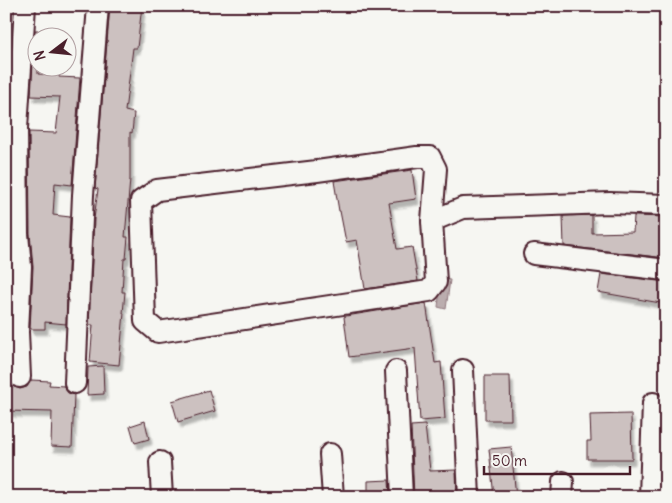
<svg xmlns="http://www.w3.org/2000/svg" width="672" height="503" viewBox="0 0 672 503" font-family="Delius,sans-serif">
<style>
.water{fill:#bbadae;stroke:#8e747a}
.building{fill:#ccc1c0;stroke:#4a1f2b;filter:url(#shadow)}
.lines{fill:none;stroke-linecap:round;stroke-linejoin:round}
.minor-casing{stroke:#4a1f2b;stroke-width:24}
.minor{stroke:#f6f6f2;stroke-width:20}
</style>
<defs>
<filter id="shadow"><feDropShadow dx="3" dy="5.5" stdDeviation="1" flood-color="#0004"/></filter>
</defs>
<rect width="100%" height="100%" fill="#f6f6f2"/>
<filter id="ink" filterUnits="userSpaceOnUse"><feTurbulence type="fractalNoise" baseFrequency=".02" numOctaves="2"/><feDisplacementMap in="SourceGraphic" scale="10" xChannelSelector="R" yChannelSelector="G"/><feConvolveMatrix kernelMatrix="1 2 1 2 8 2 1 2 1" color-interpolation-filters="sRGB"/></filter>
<g filter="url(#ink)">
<path class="water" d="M 441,279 L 450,280 L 446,309 L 438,307 Z"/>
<g class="building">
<path d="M 110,6 L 142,6 L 137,48 L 133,48 L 125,111 L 134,113 L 132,133 L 130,132 L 130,179 L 125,237 L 128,237 L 126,259 L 124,259 L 122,292 L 125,292 L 123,313 L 124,313 L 119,365 L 90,362 L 93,325 L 89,325 L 94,219 L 98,189 L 95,188 Z"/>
<path d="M 6,30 L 12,30 L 7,94 L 6,94 Z"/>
<path d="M 35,30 L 38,30 L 38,74 L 59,75 L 59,77 L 80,78 L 72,185 L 55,183 L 53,215 L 70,217 L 66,324 L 45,322 L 45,329 L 30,329 L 33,267 L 30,233 L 29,132 L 56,133 L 60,97 L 31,96 Z"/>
<path d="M 412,170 L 416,199 L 389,203 L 397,249 L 412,247 L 418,281 L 365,289 L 357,240 L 346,242 L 340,211 L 339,211 L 334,181 Z"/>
<path d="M 592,215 L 592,233 L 633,232 L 634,216 L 666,217 L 666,258 L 564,246 L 563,216 Z"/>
<path d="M 6,236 L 9,267 L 6,329 Z"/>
<path d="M 601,274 L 666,282 L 666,304 L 598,292 Z"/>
<path d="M 426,303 L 435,363 L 441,362 L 445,419 L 420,421 L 415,348 L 349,357 L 344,317 L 346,316 Z"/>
<path d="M 103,366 L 104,394 L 87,395 L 88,367 Z"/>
<path d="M 485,376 L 510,376 L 511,420 L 485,420 Z"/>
<path d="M 6,380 L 9,380 L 10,384 L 14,387 L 20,389 L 27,387 L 31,380 L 50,381 L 49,385 L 64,386 L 65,389 L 68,393 L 74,395 L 72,447 L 51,446 L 52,412 L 6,411 Z"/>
<path d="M 209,390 L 215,411 L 178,422 L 172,401 Z"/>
<path d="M 631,414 L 632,459 L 587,459 L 587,441 L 591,441 L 590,415 Z"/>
<path d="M 145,421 L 149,439 L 135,443 L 130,426 Z"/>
<path d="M 425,425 L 430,471 L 456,470 L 457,497 L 414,497 L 411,426 Z"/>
<path d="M 511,447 L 516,497 L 494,497 L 489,449 Z"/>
<path d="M 389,480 L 390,497 L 368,497 L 368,481 Z"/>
</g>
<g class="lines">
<g class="minor-casing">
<g id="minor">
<path d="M 417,157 L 430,157 L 436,169 L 432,221 L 436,282 L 429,291 L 158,332 L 145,321 L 141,201 L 157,190 L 317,171 Z"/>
<path d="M 432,221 L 463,208 L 610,203 L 666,205"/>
<path d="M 534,254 L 666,270"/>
<path d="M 463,370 L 469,497"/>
<path d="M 396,371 L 402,497"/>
<path d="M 20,377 L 18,332 L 21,267 L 18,234 L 17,128 L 25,6"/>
<path d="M 75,383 L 83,195 L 98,6"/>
<path d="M 330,454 L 333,497"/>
<path d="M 160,462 L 162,497"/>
<path d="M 562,497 L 563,482"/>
<path d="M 650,497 L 653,403"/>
</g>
</g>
<use href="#minor" class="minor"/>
</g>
</g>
<rect width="672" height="503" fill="none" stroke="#f6f6f2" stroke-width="25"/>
<rect x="12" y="12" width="647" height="478" fill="none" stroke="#4a1f2b" stroke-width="2" filter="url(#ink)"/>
<g transform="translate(52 52) rotate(254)"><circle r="24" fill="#f6f6f2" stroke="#b1a0a2"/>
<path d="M0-4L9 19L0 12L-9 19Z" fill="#4a1f2b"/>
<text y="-8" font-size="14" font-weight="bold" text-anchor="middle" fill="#4a1f2b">N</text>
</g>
<path d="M484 466v8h146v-8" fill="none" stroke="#4a1f2b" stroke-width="2.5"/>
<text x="492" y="466" font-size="15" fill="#4a1f2b" stroke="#f6f6f2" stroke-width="4" paint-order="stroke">50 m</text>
</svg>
